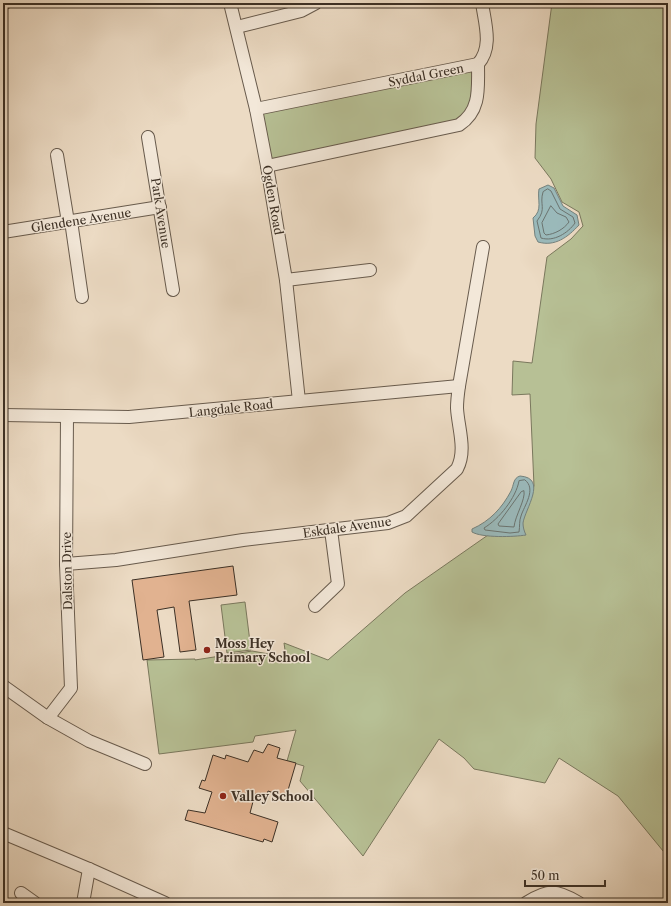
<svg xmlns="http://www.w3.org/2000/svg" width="671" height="906" viewBox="0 0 671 906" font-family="'Libre Caslon Text',serif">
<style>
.green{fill:#b7c095;stroke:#7a785d}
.water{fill:#9ab9ba;stroke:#74827e}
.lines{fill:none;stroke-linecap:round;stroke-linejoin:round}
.shore{stroke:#6b7470;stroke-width:1}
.building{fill:#e1b290;stroke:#3c3025}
.street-casing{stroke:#685b4d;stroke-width:14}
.street{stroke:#f3e8d9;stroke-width:12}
.poi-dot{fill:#8f2418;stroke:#f3e8d9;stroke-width:1.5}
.labels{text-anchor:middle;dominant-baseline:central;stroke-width:3;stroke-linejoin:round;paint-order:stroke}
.street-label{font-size:12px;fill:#3c3025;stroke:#f3e8d9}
.poi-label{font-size:12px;font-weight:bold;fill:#3c3025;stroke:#f3e8d9;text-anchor:start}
</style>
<rect width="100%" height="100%" fill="#ecdbc4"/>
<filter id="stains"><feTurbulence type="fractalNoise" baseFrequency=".005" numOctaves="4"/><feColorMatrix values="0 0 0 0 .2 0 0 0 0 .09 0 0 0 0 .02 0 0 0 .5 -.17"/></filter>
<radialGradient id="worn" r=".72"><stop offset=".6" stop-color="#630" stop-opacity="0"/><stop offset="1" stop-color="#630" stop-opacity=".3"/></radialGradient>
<g class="green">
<path d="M 552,3 L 668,3 L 668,857 L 618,796 L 559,758 L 545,783 L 474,769 L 464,758 L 439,739 L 363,856 L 300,781 L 304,766 L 287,761 L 296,730 L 255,736 L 253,742 L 159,754 L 147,660 L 195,659 L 195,660 L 252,651 L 286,657 L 284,643 L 328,660 L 405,593 L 521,512 L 534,486 L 530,394 L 512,395 L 513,361 L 532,363 L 547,257 L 571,239 L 583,226 L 579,212 L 562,202 L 551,179 L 535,158 L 536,124 Z"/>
<path d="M 478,64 L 468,119 L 267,166 L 256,109 Z"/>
<path d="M 245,602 L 251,650 L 227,653 L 221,605 Z"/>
</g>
<g class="water">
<path d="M 548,185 L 554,188 L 563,206 L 577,215 L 579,225 C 568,237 555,247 538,242 L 535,236 L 533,218 C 543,210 537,200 539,189 Z"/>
<path d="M 520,476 C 548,478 525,509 523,523 C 523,527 524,531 526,535 C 514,537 482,538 472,532 L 472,529 C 490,521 502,508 511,491 C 514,485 513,478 520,476 Z"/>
</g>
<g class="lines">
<g class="shore">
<path d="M 548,189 L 551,191 L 560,209 L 573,217 L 575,223 C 568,233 554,242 541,238 L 537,221 C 547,208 539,205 543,192 Z"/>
<path d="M 551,206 L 557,213 L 566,217 L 569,222 C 564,229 555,234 546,235 L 544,233 L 542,223 Z"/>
<path d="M 525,480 C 537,489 524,506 521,516 C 519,521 520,526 519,532 L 510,533 L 485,530 L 484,528 C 499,519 516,498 519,481 Z"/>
<path d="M 524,491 C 526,499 515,516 514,527 L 499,526 L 498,524 L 521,492 Z"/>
</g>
</g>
<g class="building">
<path d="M 233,566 L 237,595 L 189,601 L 196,650 L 180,652 L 174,607 L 157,610 L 164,657 L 143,660 L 132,580 Z"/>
<path d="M 268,744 L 280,748 L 277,758 L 296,763 L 286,797 L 268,791 L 266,797 L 255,794 L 250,813 L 278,822 L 272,842 L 264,839 L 263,842 L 185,820 L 188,810 L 205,813 L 212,792 L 199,788 L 202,780 L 205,781 L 213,755 L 225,759 L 226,755 L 248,762 L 254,750 L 263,753 Z"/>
</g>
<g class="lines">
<g class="street-casing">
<g id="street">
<path d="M 230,3 L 256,109 L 267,166 L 286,280 L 299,401"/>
<path d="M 3,4 L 5,3"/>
<path d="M 237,27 L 301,11 L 316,3"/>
<path d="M 478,64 C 493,47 485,24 482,3"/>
<path d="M 256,109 L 478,64 C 478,88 481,111 459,125 L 267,166"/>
<path d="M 148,137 L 173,290"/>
<path d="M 57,155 L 68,222"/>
<path d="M 71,221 L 82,297"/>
<path d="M 3,232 L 160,207"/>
<path d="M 286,280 L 370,270"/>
<path d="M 3,415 L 129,417 L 459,386"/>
<path d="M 66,564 L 116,560 L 243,540 L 388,523 L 406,516 L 457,469 C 467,450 458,428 457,408 C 457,401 458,393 459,386 L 483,247"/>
<path d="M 315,606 L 338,584 L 331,530"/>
<path d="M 3,686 L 48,718 L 89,741 L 145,764"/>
<path d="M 48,718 L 71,688 L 66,564 L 67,416"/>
<path d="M 3,833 L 89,869 L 165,903"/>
<path d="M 21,893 L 35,903"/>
<path d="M 83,903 L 89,869"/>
<path d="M 526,903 C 548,889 556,889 579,903"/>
</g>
</g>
<use href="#street" class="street"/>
</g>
<g class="poi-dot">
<circle cx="207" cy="650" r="4"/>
<circle cx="223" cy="796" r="4"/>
</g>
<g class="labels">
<g class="street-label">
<text transform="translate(426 75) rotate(-11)">Syddal Green</text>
<text transform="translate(273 200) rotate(80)">Ogden Road</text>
<text transform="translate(161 213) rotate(81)">Park Avenue</text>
<text transform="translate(81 220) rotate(-9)">Glendene Avenue</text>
<text transform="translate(231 408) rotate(-6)">Langdale Road</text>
<text transform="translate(347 527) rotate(-8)">Eskdale Avenue</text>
<text transform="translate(67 571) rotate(-91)">Dalston Drive</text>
</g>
<g class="poi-label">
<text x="215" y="643">Moss Hey<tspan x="215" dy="14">Primary School</tspan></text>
<text x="231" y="796">Valley School</text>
</g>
</g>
<rect width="671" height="906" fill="none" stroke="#ecdbc4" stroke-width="16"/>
<rect x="4" y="4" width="663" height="898" fill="none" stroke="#3c3025" stroke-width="2"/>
<rect x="8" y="8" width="655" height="890" fill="none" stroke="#3c3025"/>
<path d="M525 880v6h80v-6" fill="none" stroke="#3c3025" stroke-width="2"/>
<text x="531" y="880" font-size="12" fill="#3c3025" stroke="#f3e8d9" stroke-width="3" paint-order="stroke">50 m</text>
<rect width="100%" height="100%" filter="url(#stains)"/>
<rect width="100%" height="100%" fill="url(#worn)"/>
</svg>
